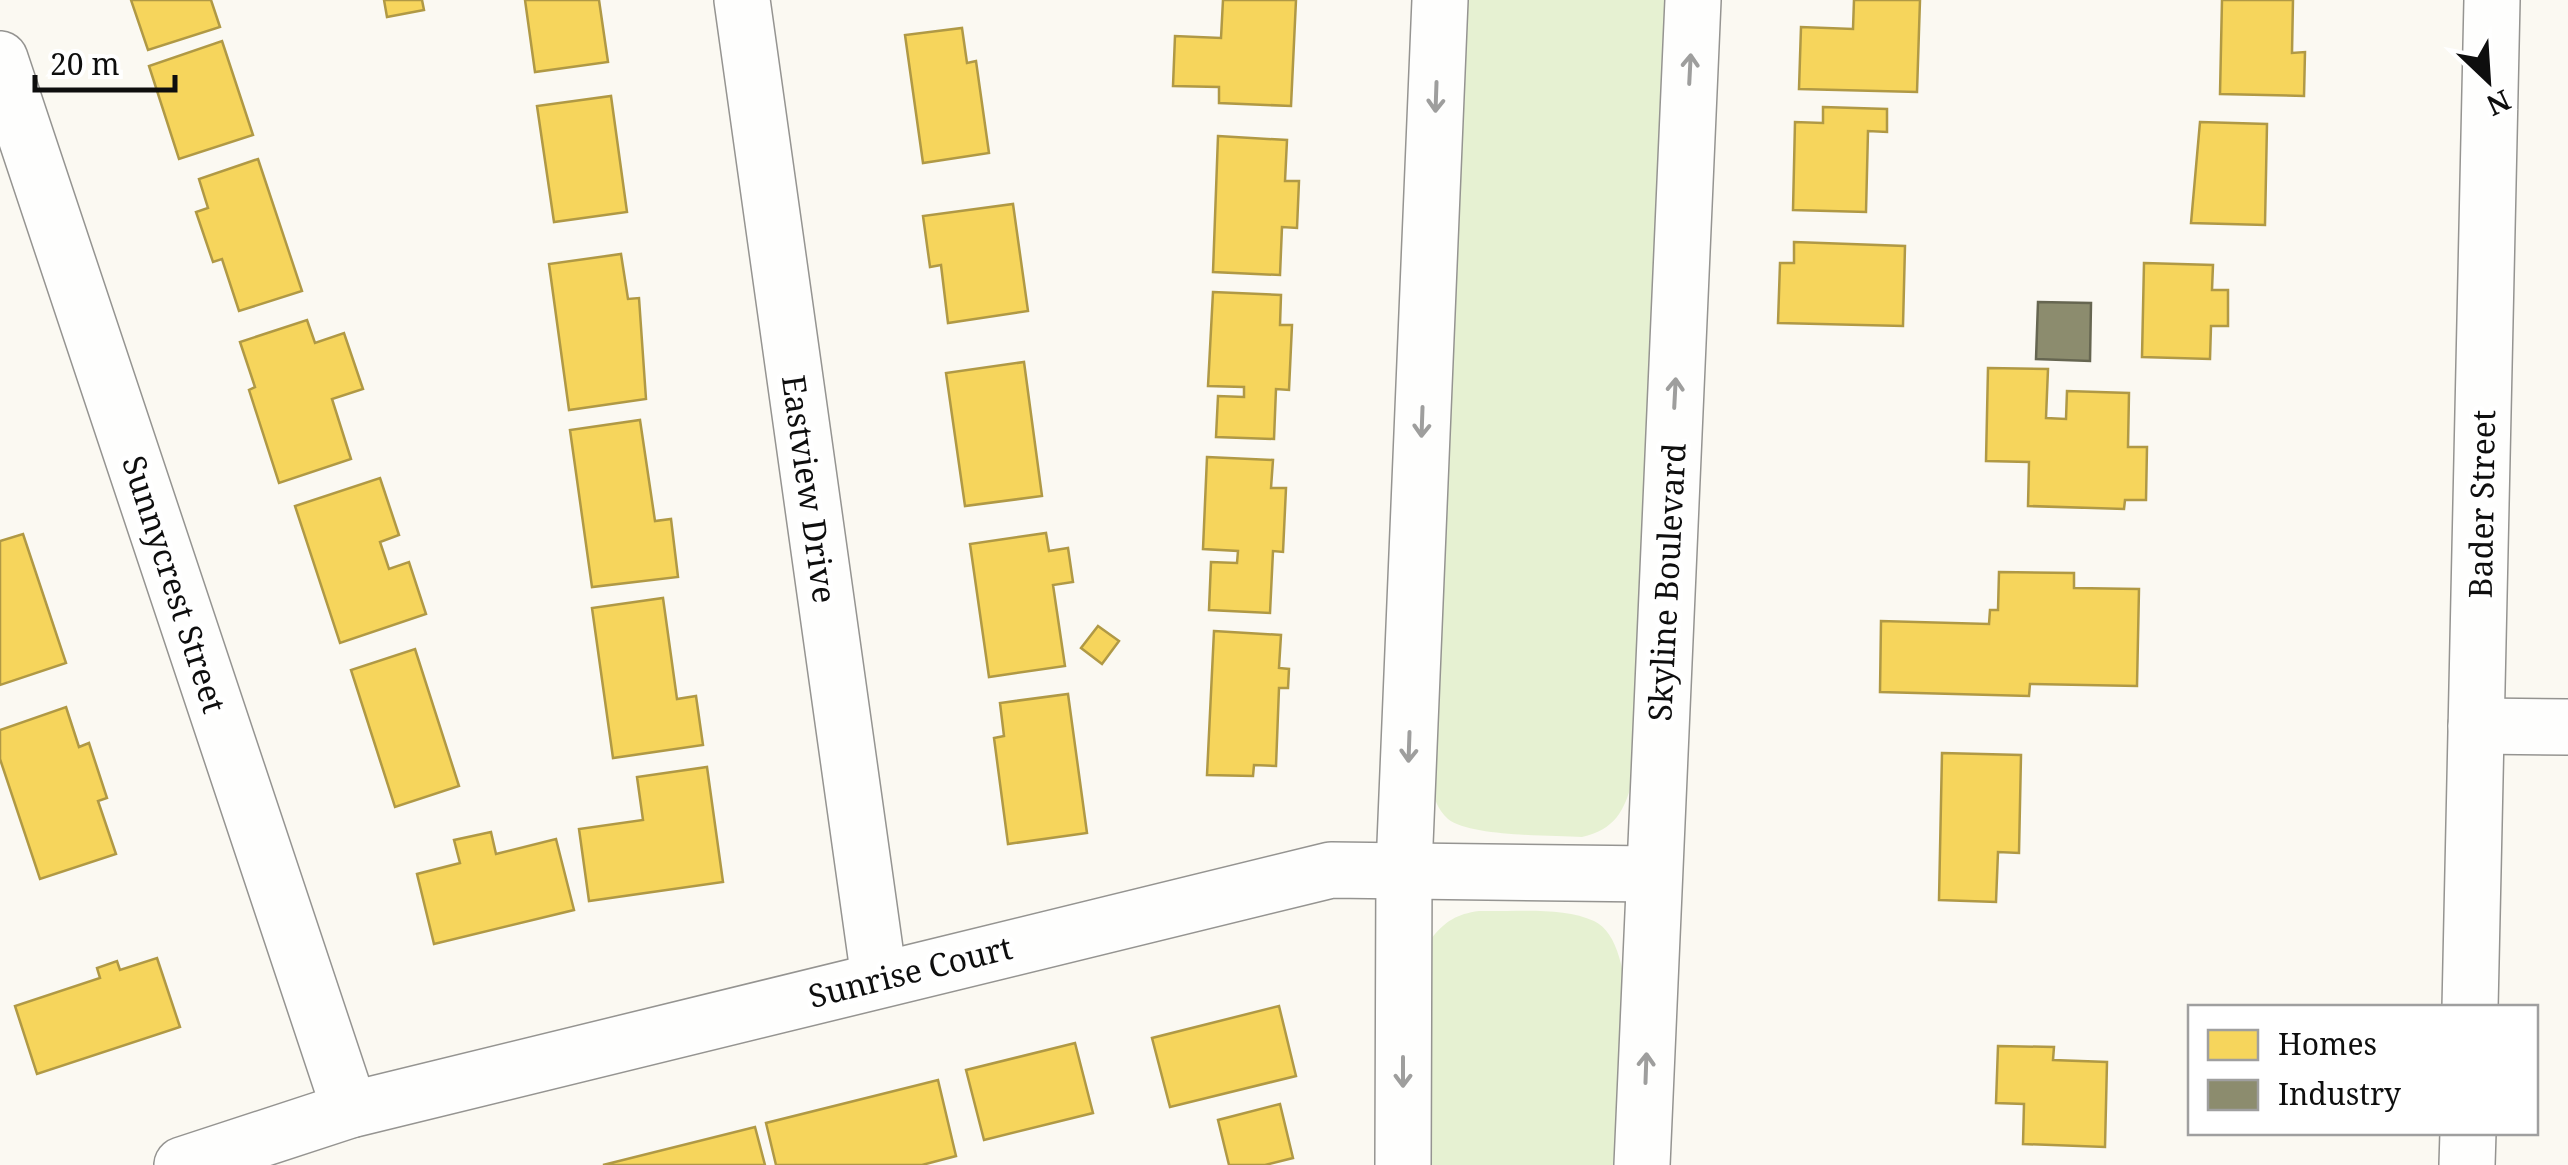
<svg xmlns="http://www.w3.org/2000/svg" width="2568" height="1165" viewBox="0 0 2568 1165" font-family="'Noto Serif',serif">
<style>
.green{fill:#e6f1d2}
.homes{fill:#f6d55c;stroke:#b09945;stroke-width:2.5}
.industry{fill:#8c8c6e;stroke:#666651;stroke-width:2.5}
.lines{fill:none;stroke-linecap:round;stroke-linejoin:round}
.minor-casing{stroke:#959491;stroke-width:58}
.minor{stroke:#fefefd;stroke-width:55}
.oneway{stroke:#9e9e9d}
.labels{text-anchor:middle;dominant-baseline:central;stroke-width:10;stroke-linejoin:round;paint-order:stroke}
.street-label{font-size:32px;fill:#0e0e0e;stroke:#fff}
</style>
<rect width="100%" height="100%" fill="#fbf9f2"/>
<g class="green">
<path d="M 1466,0 L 1668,0 L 1632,781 C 1625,811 1614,830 1582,837 C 1551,835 1471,837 1448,819 C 1437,809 1434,798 1431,784 Z"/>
<path d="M 1479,911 C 1513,912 1563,906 1594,921 C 1647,946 1622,1114 1619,1165 L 1419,1165 L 1431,939 C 1445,921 1457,914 1479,911 Z"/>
</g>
<g class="homes">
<path d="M 131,0 L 211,0 L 220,27 L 148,50 Z"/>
<path d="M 384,0 L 422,0 L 424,10 L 387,17 Z"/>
<path d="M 525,0 L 599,0 L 608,62 L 535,72 Z"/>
<path d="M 1223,0 L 1296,0 L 1291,106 L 1219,103 L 1219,87 L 1173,86 L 1175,36 L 1221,38 Z"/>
<path d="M 1854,0 L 1920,0 L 1917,92 L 1799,89 L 1801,27 L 1853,29 Z"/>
<path d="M 2222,0 L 2293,0 L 2292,53 L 2305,52 L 2304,96 L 2220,94 Z"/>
<path d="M 962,28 L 967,63 L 976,61 L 989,153 L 923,163 L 905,35 Z"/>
<path d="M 222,41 L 253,135 L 179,159 L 149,66 Z"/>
<path d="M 611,96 L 627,212 L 554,222 L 537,106 Z"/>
<path d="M 1823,107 L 1887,109 L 1887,132 L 1868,131 L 1866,212 L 1793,210 L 1795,122 L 1823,123 Z"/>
<path d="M 2200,122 L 2267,124 L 2265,225 L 2191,223 Z"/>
<path d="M 1218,136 L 1287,140 L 1285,181 L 1299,181 L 1297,228 L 1282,227 L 1280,275 L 1213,272 Z"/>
<path d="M 258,159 L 302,291 L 239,311 L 222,259 L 213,262 L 196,212 L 208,208 L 199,179 Z"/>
<path d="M 1013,204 L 1028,311 L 948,323 L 941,265 L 930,267 L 923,216 Z"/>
<path d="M 1794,242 L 1905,246 L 1903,326 L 1778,323 L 1780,263 L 1794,263 Z"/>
<path d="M 621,254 L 628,299 L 639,298 L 646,399 L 569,410 L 549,264 Z"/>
<path d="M 2144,263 L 2213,265 L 2212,290 L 2228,290 L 2228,326 L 2211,326 L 2210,359 L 2142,357 Z"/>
<path d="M 1213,292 L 1281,295 L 1280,325 L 1292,325 L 1289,390 L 1276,389 L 1274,439 L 1216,437 L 1218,396 L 1244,397 L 1244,387 L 1208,386 Z"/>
<path d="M 307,320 L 315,343 L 344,333 L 363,389 L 332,399 L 351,459 L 279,483 L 249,390 L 255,387 L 240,342 Z"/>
<path d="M 1024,362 L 1042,496 L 965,506 L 946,373 Z"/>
<path d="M 1988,368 L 2048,369 L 2046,418 L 2066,419 L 2067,391 L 2129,393 L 2128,447 L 2147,447 L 2146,500 L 2125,500 L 2124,509 L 2028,506 L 2029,462 L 1986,461 Z"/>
<path d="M 640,420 L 655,521 L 671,519 L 678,577 L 592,587 L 570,430 Z"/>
<path d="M 1207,457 L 1273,460 L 1271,488 L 1286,488 L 1283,552 L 1273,551 L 1270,613 L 1209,610 L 1211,562 L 1237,563 L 1238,551 L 1203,549 Z"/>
<path d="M 380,478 L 399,535 L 380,542 L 389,569 L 409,562 L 426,614 L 340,643 L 295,506 Z"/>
<path d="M 1046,533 L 1049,551 L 1068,548 L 1073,582 L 1053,585 L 1065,666 L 989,677 L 970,544 Z"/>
<path d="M 23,534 L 66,663 L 0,685 L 0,541 Z"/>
<path d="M 1999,572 L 2074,573 L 2074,588 L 2139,589 L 2137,686 L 2030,684 L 2029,696 L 1880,692 L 1881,621 L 1989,624 L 1990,610 L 1998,610 Z"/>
<path d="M 663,598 L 677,699 L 696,696 L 703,745 L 613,758 L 592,608 Z"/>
<path d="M 1098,626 L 1119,641 L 1102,664 L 1081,648 Z"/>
<path d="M 1214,631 L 1281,635 L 1279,668 L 1289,669 L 1288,688 L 1279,688 L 1276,766 L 1254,765 L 1253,776 L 1207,775 Z"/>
<path d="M 415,649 L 459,786 L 395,807 L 351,670 Z"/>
<path d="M 1068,694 L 1087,833 L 1008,844 L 994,738 L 1004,736 L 1000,703 Z"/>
<path d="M 66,707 L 79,747 L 89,743 L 107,798 L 98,801 L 116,854 L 40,879 L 0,759 L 0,730 Z"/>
<path d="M 1942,753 L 2021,755 L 2019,853 L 1998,852 L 1996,902 L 1939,900 Z"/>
<path d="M 707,767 L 723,882 L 589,901 L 579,829 L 643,820 L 637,777 Z"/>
<path d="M 491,832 L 496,854 L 556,839 L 574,910 L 434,944 L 417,874 L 460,863 L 454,840 Z"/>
<path d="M 157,958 L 180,1027 L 37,1074 L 15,1006 L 100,978 L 97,968 L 117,961 L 120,970 Z"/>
<path d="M 1279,1006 L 1296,1076 L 1170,1107 L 1152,1038 Z"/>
<path d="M 1075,1043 L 1093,1113 L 984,1140 L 966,1070 Z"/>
<path d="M 1998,1046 L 2054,1047 L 2053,1060 L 2107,1062 L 2105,1147 L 2023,1144 L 2024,1104 L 1996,1103 Z"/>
<path d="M 938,1080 L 956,1156 L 922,1165 L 776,1165 L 766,1123 Z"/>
<path d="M 1280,1104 L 1293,1158 L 1265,1165 L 1229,1165 L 1218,1120 Z"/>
<path d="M 755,1127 L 765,1165 L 603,1165 Z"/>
</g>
<path class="industry" d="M 2038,302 L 2091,303 L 2090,361 L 2036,359 Z"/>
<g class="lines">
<g class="minor-casing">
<g id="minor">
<path d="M 742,0 L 879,978"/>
<path d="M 0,59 L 350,1110"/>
<path d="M 2476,726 L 2568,727"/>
<path d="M 2470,1008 L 2492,0"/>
<path d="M 182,1165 L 350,1110 L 1331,870 L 1653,874"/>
<path d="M 1403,1165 L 1404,868 L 1440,0"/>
<path d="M 1642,1165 L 1693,0"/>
<path d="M 2467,1165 L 2468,1132"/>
</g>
</g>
<use href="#minor" class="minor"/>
</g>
<defs><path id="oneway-shaft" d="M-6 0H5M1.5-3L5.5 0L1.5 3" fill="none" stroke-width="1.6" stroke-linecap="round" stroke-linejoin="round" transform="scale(2.5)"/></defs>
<g class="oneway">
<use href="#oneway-shaft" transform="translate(1690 69) rotate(-87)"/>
<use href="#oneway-shaft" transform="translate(1436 97) rotate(92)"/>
<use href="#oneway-shaft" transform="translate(1675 393) rotate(-87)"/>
<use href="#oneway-shaft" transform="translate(1422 422) rotate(92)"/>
<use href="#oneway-shaft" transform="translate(1409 747) rotate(92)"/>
<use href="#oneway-shaft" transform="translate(1646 1068) rotate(-88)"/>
<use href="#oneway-shaft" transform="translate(1403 1072) rotate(90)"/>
</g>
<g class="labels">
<g class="street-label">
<text transform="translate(810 489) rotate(82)">Eastview Drive</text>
<text transform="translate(2481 504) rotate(-89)">Bader Street</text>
<text transform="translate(1666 582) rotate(-87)">Skyline Boulevard</text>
<text transform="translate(175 584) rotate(72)">Sunnycrest Street</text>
<text transform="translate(910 971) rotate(-14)">Sunrise Court</text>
</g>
</g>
<rect x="2188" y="1005" width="350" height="130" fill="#ffffff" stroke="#9f9f9f" stroke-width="2.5"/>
<rect x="2208" y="1030" width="50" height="30" fill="#f6d55c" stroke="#9f9f9f" stroke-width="2.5"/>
<text x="2278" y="1055" font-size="30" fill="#0e0e0e">Homes</text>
<rect x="2208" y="1080" width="50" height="30" fill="#8c8c6e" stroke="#9f9f9f" stroke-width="2.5"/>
<text x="2278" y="1105" font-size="30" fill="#0e0e0e">Industry</text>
<g transform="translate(2488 80) rotate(155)" stroke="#ffffff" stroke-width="8" paint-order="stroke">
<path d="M0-8L18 38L0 25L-18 38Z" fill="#0e0e0e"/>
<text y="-15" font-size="28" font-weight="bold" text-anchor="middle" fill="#0e0e0e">N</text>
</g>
<path d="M35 75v15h140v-15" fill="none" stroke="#0e0e0e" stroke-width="5"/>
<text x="50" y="75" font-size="30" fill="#0e0e0e" stroke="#ffffff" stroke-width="8" paint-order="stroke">20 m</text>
</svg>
